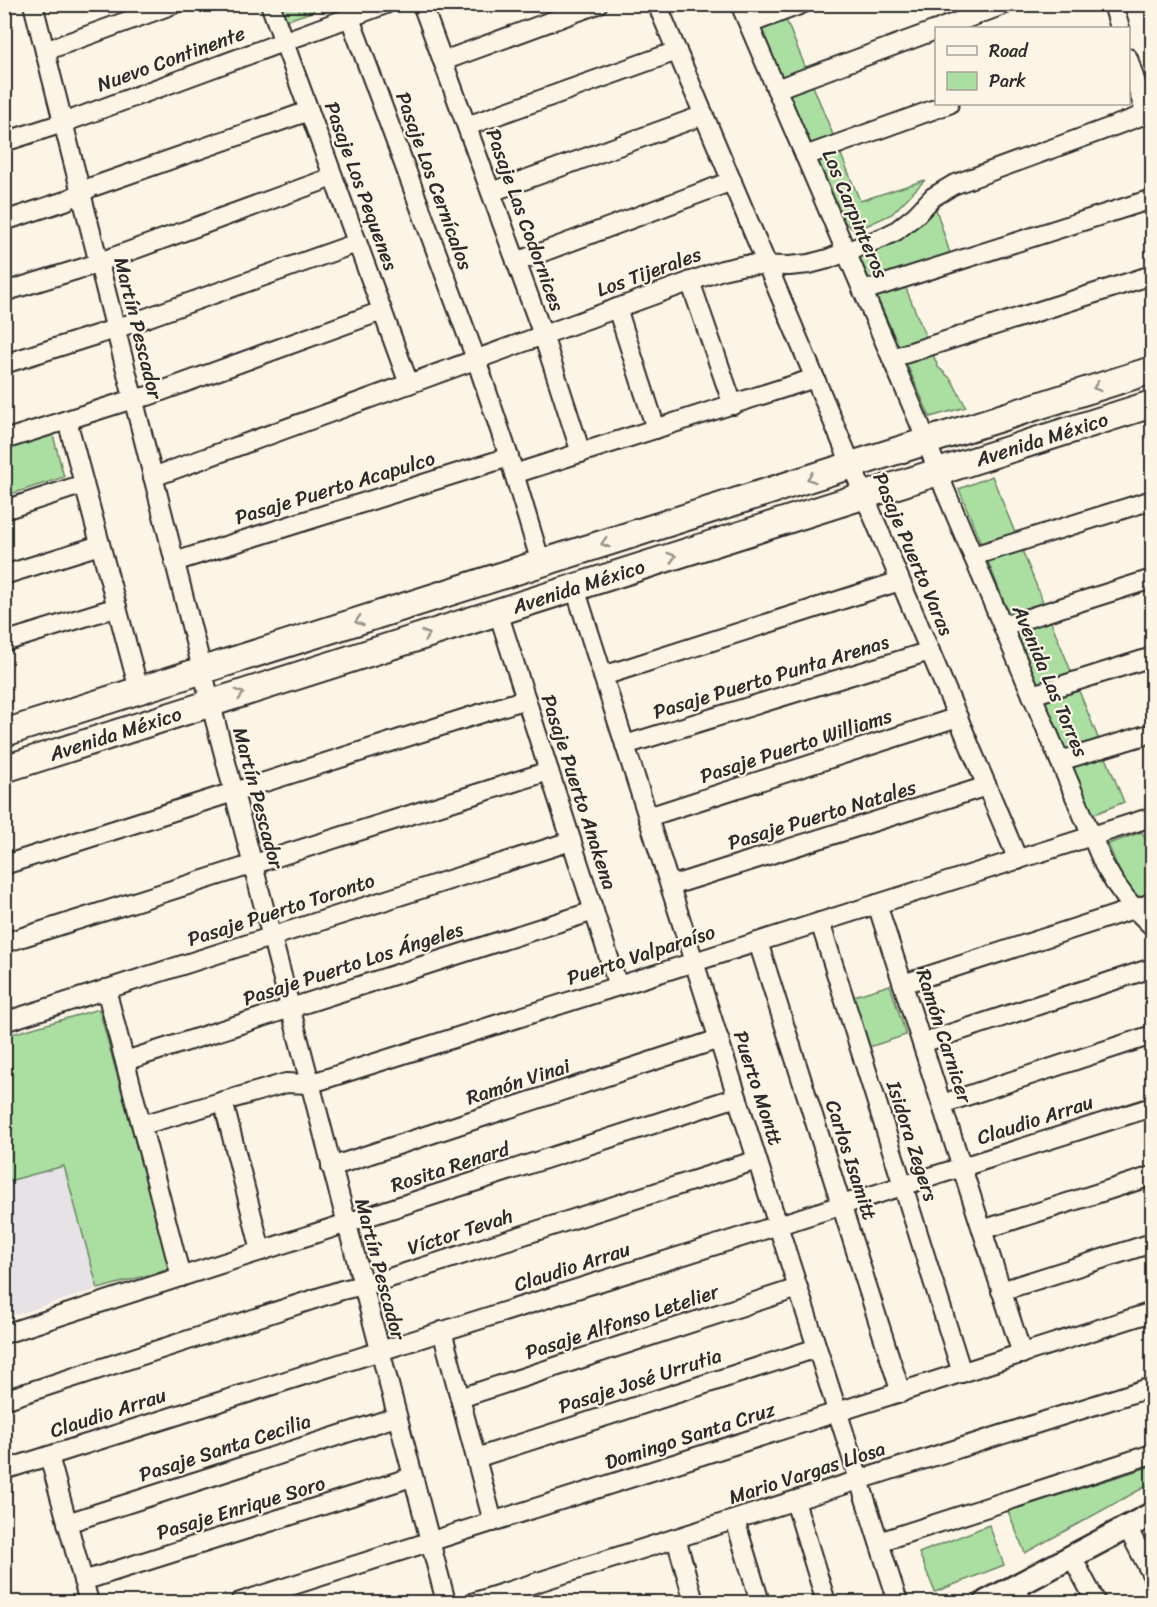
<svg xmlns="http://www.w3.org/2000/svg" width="1157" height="1607" viewBox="0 0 1157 1607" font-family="Sriracha,sans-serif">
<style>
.built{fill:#e6e2e5}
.green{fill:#abdfa1;stroke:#6b8566;stroke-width:1.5}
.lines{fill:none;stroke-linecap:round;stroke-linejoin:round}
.minor-casing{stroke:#2b2b2b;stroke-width:22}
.tertiary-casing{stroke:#2b2b2b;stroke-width:27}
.secondary-casing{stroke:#2b2b2b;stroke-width:30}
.minor{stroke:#fcf5e5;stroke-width:18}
.tertiary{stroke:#fcf5e5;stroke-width:22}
.secondary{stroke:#fcf5e5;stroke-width:26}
.oneway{stroke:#949088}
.labels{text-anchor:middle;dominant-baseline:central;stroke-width:4.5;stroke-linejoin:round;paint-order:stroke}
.street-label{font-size:20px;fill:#2b2b2b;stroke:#fcf5e5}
</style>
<rect width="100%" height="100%" fill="#fcf5e5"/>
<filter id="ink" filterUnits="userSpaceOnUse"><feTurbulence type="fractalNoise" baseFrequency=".0167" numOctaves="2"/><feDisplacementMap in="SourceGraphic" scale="12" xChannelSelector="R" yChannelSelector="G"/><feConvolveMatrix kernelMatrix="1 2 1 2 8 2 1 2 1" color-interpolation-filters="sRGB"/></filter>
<g filter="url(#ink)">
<path class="built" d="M 64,1166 L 98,1289 L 5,1318 L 5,1182 Z"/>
<g class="green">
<path d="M 276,5 L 312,5 L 314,11 L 282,22 Z"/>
<path d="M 748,5 L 780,5 L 860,201 L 925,180 L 892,214 L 855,231 L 838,216 Z"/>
<path d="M 936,209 L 952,260 L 901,276 L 938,367 L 951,379 L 966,407 L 930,417 L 860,258 L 864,251 L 920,222 Z"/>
<path d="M 52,431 L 64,477 L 5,496 L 4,447 Z"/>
<path d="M 992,476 L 1124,802 L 1090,816 L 959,489 Z"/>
<path d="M 1142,832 L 1152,852 L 1152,894 L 1139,898 C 1123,886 1116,862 1108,844 Z"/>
<path d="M 890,985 L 906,1035 L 860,1050 L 844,999 Z"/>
<path d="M 99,1009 L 170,1269 L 98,1289 L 64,1166 L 5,1182 L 5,1036 Z"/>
<path d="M 1152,1466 L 1152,1483 L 1025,1553 L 1008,1511 Z"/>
<path d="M 989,1525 L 1004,1565 L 935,1592 L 919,1553 Z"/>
</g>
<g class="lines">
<g class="minor-casing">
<g id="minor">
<path d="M 33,4 L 216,724 L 446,1602"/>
<path d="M 270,4 L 409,384"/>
<path d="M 422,4 L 543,335 L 581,453"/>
<path d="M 657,4 L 1018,860"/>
<path d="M 740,4 L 919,422 L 945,490 L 1104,865 C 1117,889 1132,908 1152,926"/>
<path d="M 1113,4 L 1120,28"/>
<path d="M 350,18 L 476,359 L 509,457 L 541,563"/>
<path d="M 749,24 L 802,4"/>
<path d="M 941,28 L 1006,4"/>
<path d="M 45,51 L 174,4"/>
<path d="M 1128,58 L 1146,115"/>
<path d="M 443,61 L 598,4"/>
<path d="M 776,89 L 936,30"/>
<path d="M 467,126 L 677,51"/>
<path d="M 4,142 L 63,123 L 386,4"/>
<path d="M 805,156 L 949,104"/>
<path d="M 491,192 L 704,115"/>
<path d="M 4,221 L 65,201 L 92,187 L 309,111"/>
<path d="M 516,262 L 732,181"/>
<path d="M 690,281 L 733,405"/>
<path d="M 863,291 L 1152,199"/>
<path d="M 4,292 L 86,267 L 333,177"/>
<path d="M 617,308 L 656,429"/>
<path d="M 892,358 L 1152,275"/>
<path d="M 4,364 L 115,329 L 357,243"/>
<path d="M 67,420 L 139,690"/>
<path d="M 4,440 L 133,399 L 148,396 L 382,311"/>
<path d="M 514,474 L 815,378"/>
<path d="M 153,477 L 722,270 L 745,265 L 789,266 L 809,264 L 828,259 L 884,237 L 896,231 L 916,215 L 933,197 L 953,185 L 1152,112"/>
<path d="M 4,510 L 84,484"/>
<path d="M 973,556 L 1152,500"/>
<path d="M 174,562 L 509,457"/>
<path d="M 4,575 L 100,545"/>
<path d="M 575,588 L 898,1602"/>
<path d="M 498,612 L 618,986"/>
<path d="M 1003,626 L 1152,579"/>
<path d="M 4,642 L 117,607"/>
<path d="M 603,676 L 900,581"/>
<path d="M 1032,695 L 1152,657"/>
<path d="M 625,745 L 930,651"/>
<path d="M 1060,761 L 1152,733"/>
<path d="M 648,817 L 958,717"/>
<path d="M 4,865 L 526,699"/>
<path d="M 670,886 L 987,786"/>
<path d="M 877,904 L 1022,1354"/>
<path d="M 820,922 L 962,1373"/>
<path d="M 758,942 L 901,1393"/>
<path d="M 4,943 L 549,771"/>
<path d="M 903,984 L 1152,903"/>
<path d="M 106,989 L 181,1277"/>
<path d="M 4,1022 L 571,841"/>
<path d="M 922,1043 L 1152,968"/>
<path d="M 125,1061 L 594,911"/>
<path d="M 223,1101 L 261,1251"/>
<path d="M 942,1104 L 1152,1035"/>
<path d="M 142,1125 L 286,1083 L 309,1084 L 1152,817"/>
<path d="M 331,1167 L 719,1039"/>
<path d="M 982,1230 L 1152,1176"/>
<path d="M 1001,1291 L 1152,1243"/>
<path d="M 442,1331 L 493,1522"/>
<path d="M 4,1334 L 737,1097"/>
<path d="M 460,1398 L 798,1288"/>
<path d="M 4,1400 L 342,1290 L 377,1282 L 757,1160"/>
<path d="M 49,1456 L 89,1602"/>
<path d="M 476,1458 L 817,1348"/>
<path d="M 4,1470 L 1152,1107"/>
<path d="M 795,1501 L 826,1602"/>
<path d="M 735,1520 L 760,1602"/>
<path d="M 67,1523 L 396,1417"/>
<path d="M 1127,1527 L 1152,1575"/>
<path d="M 676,1538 L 694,1602"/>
<path d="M 879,1542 L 1152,1454"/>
<path d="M 1072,1557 L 1096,1602"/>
<path d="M 83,1581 L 412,1477"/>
<path d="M 1015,1587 L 1023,1602"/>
<path d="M 240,1602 L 1152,1312"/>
<path d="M 475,1602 L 1152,1387"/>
</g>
</g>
<g class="tertiary-casing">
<path id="tertiary" d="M 986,1602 L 1152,1514"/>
</g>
<g class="secondary-casing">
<g id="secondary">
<path d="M 4,733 L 1152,370"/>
<path id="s1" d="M 4,769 L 1152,404"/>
</g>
</g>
<use href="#minor" class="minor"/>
<use href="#tertiary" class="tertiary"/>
<use href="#secondary" class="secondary"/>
</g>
<defs><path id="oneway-chevron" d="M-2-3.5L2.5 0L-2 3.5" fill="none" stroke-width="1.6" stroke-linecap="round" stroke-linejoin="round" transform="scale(1.5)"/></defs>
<g class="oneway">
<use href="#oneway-chevron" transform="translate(1097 387) rotate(162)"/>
<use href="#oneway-chevron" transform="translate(811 478) rotate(162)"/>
<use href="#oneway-chevron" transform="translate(605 543) rotate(162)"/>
<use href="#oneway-chevron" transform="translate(672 557) rotate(-18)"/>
<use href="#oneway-chevron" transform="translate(359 621) rotate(162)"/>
<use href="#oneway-chevron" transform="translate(426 635) rotate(-18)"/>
<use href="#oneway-chevron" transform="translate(240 694) rotate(-18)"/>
</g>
</g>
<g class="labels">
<g class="street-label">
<text transform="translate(171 59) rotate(-20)">Nuevo Continente</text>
<text transform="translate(434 181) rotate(70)">Pasaje Los Cernícalos</text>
<text transform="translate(361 186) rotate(70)">Pasaje Los Pequenes</text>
<text transform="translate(855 214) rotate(67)">Los Carpinteros</text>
<text transform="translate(525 220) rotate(70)">Pasaje Las Codornices</text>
<text transform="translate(649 272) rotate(-20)">Los Tijerales</text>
<text transform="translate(138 328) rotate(76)">Martín Pescador</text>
<text stroke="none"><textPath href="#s1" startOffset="1089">Avenida México</textPath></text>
<text transform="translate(335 488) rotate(-17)">Pasaje Puerto Acapulco</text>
<text transform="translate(913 554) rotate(67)">Pasaje Puerto Varas</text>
<text stroke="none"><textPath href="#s1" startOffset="603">Avenida México</textPath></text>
<text transform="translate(771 677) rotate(-17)">Pasaje Puerto Punta Arenas</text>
<text transform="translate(1050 681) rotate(67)">Avenida Las Torres</text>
<text stroke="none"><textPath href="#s1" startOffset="117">Avenida México</textPath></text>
<text transform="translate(796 746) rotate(-18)">Pasaje Puerto Williams</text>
<text transform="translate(579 792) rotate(72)">Pasaje Puerto Anakena</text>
<text transform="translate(258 798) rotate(75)">Martín Pescador</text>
<text transform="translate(822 815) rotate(-17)">Pasaje Puerto Natales</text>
<text transform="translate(281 910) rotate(-18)">Pasaje Puerto Toronto</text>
<text transform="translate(641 955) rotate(-18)">Puerto Valparaíso</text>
<text transform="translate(353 964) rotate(-18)">Pasaje Puerto Los Ángeles</text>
<text transform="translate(944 1036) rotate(72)">Ramón Carnicer</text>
<text transform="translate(518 1082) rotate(-18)">Ramón Vinai</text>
<text transform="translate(758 1088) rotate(72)">Puerto Montt</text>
<text transform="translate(1035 1120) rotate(-18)">Claudio Arrau</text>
<text transform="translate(912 1141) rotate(72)">Isidora Zegers</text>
<text transform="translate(851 1160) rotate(72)">Carlos Isamitt</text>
<text transform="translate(450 1167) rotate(-18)">Rosita Renard</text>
<text transform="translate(460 1232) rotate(-18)">Víctor Tevah</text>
<text transform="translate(572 1267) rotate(-18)">Claudio Arrau</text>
<text transform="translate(380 1269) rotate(75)">Martín Pescador</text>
<text transform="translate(622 1322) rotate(-18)">Pasaje Alfonso Letelier</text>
<text transform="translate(640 1381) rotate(-18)">Pasaje José Urrutia</text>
<text transform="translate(108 1413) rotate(-18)">Claudio Arrau</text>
<text transform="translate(690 1436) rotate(-18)">Domingo Santa Cruz</text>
<text transform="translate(225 1448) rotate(-18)">Pasaje Santa Cecilia</text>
<text transform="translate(807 1473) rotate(-18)">Mario Vargas Llosa</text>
<text transform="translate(241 1508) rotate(-17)">Pasaje Enrique Soro</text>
</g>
</g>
<rect width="1157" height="1607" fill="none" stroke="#fcf5e5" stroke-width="24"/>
<rect x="12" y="12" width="1133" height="1583" fill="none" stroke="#2b2b2b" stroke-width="2" filter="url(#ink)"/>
<rect x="935" y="27" width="195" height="78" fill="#fcf5e5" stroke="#a8a49b" stroke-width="1.5"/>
<rect x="947" y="46" width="30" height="9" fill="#fcf5e5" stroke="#a8a49b" stroke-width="1.5"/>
<text x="989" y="57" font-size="18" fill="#2b2b2b">Road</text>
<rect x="947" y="72" width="30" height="18" fill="#abdfa1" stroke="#a8a49b" stroke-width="1.5"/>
<text x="989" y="87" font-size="18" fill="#2b2b2b">Park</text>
</svg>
